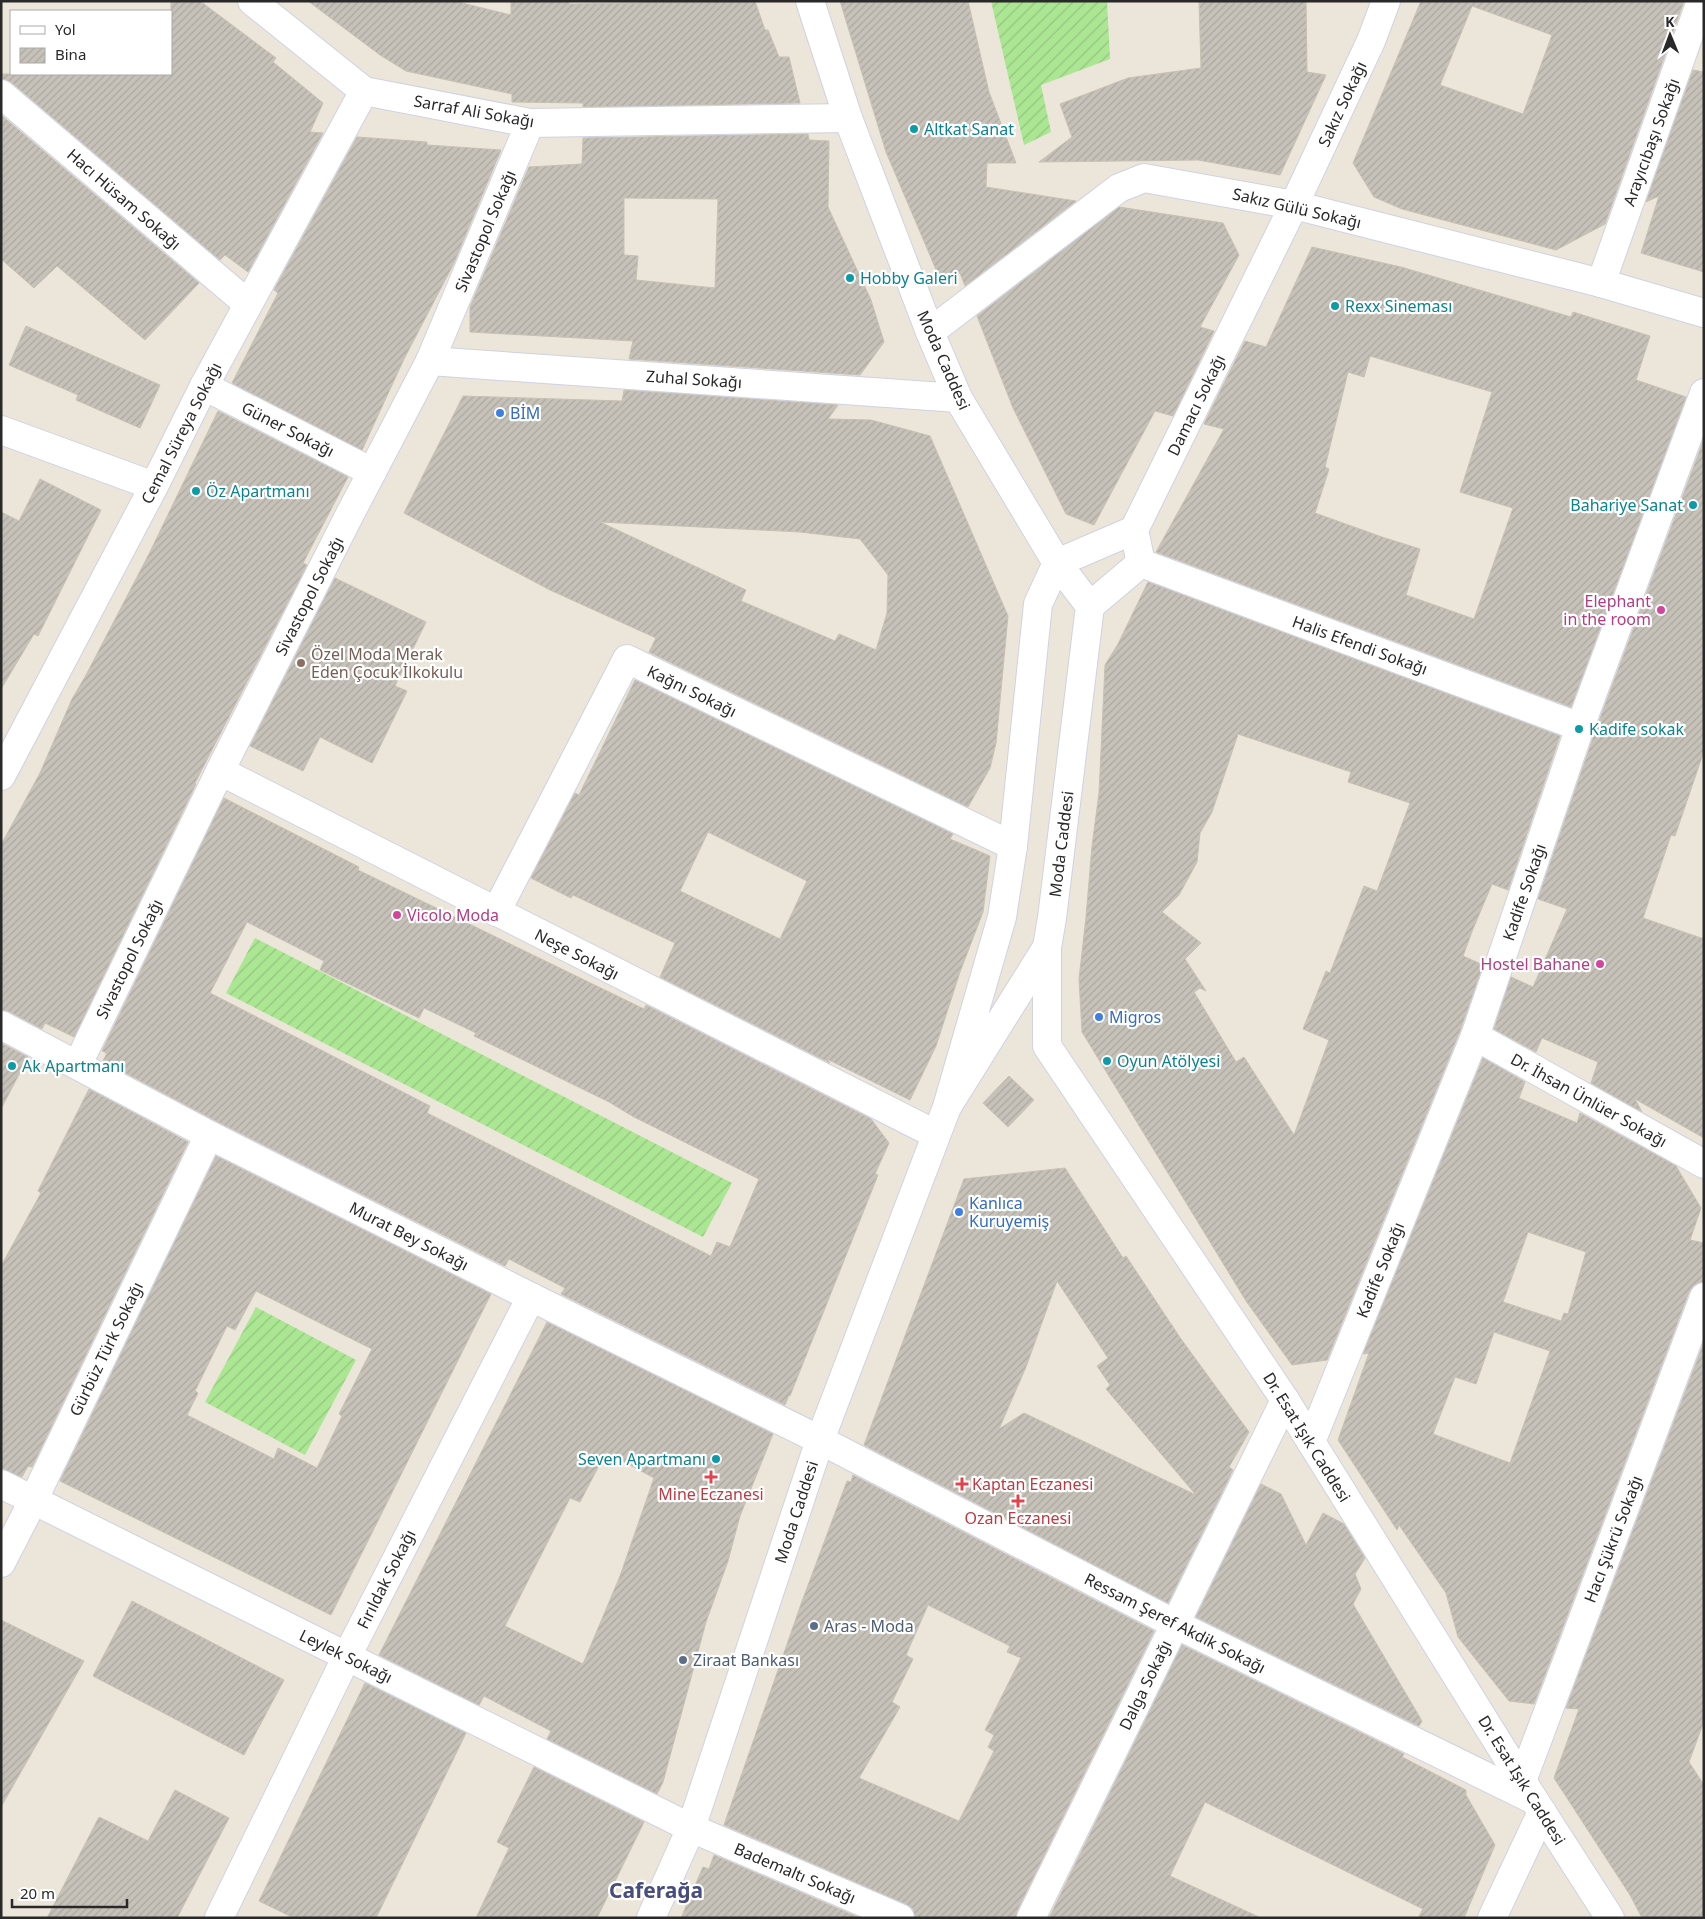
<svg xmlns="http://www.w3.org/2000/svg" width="1705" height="1919" viewBox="0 0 1705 1919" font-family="'Noto Sans',sans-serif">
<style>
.garden{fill:url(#garden-furrows)}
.building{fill:url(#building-hatch);stroke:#c7c1b3;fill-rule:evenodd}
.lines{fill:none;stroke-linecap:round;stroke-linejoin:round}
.minor-casing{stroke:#cfd2e3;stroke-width:30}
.tertiary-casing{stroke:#cfd2e3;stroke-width:30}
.minor{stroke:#fff;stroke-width:28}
.tertiary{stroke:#fff;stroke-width:28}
.culture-dot{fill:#0f9aa8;stroke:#fff;stroke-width:2}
.shop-dot{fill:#3f7fe0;stroke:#fff;stroke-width:2}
.hotel-dot{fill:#d1479c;stroke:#fff;stroke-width:2}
.education-dot{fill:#8d6e63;stroke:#fff;stroke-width:2}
.health-dot{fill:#e0444e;stroke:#fff;stroke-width:2}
.service-dot{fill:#5c6f8a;stroke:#fff;stroke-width:2}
.labels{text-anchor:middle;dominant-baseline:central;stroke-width:4.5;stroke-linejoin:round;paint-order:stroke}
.street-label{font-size:16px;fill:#292929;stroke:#fff}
.culture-label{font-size:16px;fill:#0d838f;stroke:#fff;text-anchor:start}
.shop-label{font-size:16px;fill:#366cbe;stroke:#fff;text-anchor:start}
.hotel-label{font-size:16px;fill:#b23c85;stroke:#fff;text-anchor:end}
.education-label{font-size:16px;fill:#785e54;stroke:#fff;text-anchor:start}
.health-label{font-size:16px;fill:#be3a42;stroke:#fff}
.service-label{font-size:16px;fill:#4e5e75;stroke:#fff;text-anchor:start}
.district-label{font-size:21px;font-weight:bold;fill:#474e7c;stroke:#fff}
</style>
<defs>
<pattern id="garden-furrows" width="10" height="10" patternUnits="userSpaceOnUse" patternTransform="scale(1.25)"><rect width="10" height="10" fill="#abe693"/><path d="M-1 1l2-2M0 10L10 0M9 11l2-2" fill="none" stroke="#93c57f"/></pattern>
<pattern id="building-hatch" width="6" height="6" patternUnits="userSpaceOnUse" patternTransform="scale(1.25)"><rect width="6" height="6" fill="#c7c2b9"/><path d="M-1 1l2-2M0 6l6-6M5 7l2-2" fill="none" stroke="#aba79f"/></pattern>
</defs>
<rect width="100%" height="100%" fill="#ece5da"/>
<g class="garden">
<path d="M 991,1 L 1107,1 L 1110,59 L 1041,85 L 1051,132 L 1024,145 Z"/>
<path d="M 255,938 L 732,1183 L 703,1237 L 226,993 Z"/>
<path d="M 256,1307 L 356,1360 L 305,1455 L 205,1402 Z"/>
</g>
<g class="building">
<path d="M 171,1 L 200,1 L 276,58 L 273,62 L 323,103 L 310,132 L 323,133 L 248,272 L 225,255 L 220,260 L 11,82 L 1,79 L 1,74 L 171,74 Z"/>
<path d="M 308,1 L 454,1 L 511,15 L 511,2 L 525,1 L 569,1 L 569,4 L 755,1 L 765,30 L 768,30 L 779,57 L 789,57 L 800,103 L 583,107 L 583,103 L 512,102 L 512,94 L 406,71 L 380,55 Z"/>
<path d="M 840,1 L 968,1 L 989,92 L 1016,163 L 987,163 L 986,187 L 1076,201 L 965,286 L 960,273 L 943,286 L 886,152 Z"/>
<path d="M 1199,1 L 1306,1 L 1307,72 L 1326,75 L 1280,175 L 1198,160 L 1039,162 L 1072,137 L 1060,104 L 1128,78 L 1201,68 Z"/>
<path d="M 1421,1 L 1684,1 L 1605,224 L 1556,250 L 1402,209 L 1374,197 L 1353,163 ZM 1472,6 L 1552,35 L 1523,114 L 1440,85 Z"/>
<path d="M 1693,70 L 1704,72 L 1704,272 L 1641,253 L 1659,196 L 1646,202 Z"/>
<path d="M 1,115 L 199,283 L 145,340 L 57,266 L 34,288 L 1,259 Z"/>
<path d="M 808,134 L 809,140 L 829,141 L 828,207 L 871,300 L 884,342 L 860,375 L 629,359 L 633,341 L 470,332 L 470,307 L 529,167 L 582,164 L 583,138 ZM 624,198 L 718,199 L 715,288 L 636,280 L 638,256 L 624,255 Z"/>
<path d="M 357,137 L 427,142 L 427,145 L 501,150 L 454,263 L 404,359 L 362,450 L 232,383 L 278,293 L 274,290 Z"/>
<path d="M 1119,207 L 1223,223 L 1239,255 L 1200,327 L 1214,331 L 1173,416 L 1155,411 L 1094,525 L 1066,514 L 1013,408 L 977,316 Z"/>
<path d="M 1312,247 L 1401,267 L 1571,317 L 1573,312 L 1650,336 L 1636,380 L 1686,397 L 1571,707 L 1156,552 L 1224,429 L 1204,424 L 1245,341 L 1266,347 ZM 1370,356 L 1492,392 L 1460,492 L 1513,508 L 1474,619 L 1406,595 L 1420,549 L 1382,537 L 1315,513 L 1329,469 L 1325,467 L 1348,372 L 1364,377 Z"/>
<path d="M 26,326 L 160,385 L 140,428 L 76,400 L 78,395 L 9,365 Z"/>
<path d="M 624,390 L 838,405 L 828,419 L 871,420 L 930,436 L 1008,616 L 996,743 L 990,768 L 968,807 L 649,652 L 656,638 L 550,590 L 404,513 L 463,396 L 622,401 ZM 600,522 L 800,532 L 860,539 L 888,575 L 887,613 L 876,650 L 839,634 L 835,641 L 741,601 L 746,590 Z"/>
<path d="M 218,411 L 348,477 L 303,563 L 307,565 L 195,783 L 196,784 L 74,1037 L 45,1023 L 42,1029 L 8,1011 L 1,1010 L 1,845 L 40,773 L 72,699 L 85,677 L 149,554 Z"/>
<path d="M 1704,439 L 1704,751 L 1675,836 L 1671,835 L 1643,918 L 1704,939 L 1704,1138 L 1635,1099 L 1642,1112 L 1591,1083 L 1598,1062 L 1542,1038 L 1536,1052 L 1494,1029 L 1511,977 L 1533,987 L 1567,909 L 1538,899 L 1595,732 Z"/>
<path d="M 40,479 L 101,510 L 38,636 L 34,634 L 1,689 L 1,512 L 19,521 Z"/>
<path d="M 335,578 L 426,622 L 395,686 L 407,691 L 372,763 L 320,737 L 303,771 L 250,746 Z"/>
<path d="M 1148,582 L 1560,736 L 1508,890 L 1492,884 L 1473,929 L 1463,956 L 1483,965 L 1460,1031 L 1327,1360 L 1292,1365 L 1246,1301 L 1082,1032 L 1079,979 L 1086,917 L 1092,846 L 1099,793 L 1105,665 L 1118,644 ZM 1238,734 L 1351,772 L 1348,782 L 1410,803 L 1377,891 L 1364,886 L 1330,973 L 1326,971 L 1303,1029 L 1329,1040 L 1294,1135 L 1244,1057 L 1236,1062 L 1194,992 L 1200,988 L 1206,991 L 1185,959 L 1201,943 L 1162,912 L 1179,895 L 1197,862 L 1200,833 L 1212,812 Z"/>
<path d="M 635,680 L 953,834 L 950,839 L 990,856 L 983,912 L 960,972 L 936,1046 L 910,1100 L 827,1059 L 830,1063 L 660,977 L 675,943 L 573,895 L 571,898 L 531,878 L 575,793 L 579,795 ZM 708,832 L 807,881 L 780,939 L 680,891 Z"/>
<path d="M 224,798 L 359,867 L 358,870 L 644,1009 L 646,1005 L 871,1119 L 889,1143 L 875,1174 L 878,1175 L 790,1396 L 789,1395 L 785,1405 L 561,1294 L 565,1288 L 509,1259 L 505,1266 L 216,1121 L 103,1061 L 107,1053 L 102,1051 ZM 247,922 L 324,961 L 320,970 L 419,1018 L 424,1008 L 476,1033 L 474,1036 L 609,1102 L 634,1117 L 759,1179 L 730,1247 L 717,1242 L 711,1256 L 427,1113 L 430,1106 L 210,993 Z"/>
<path d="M 1,1043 L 28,1057 L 1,1109 Z"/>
<path d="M 1483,1058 L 1525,1082 L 1519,1098 L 1577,1123 L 1580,1113 L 1676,1166 L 1701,1208 L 1690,1240 L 1704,1243 L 1704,1282 L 1694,1285 L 1689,1292 L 1534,1704 L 1509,1701 L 1458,1637 L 1446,1593 L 1399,1525 L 1397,1530 L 1338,1440 L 1369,1353 L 1363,1354 ZM 1528,1232 L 1586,1252 L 1568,1314 L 1564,1313 L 1561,1321 L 1503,1302 ZM 1494,1332 L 1550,1351 L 1510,1463 L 1433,1434 L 1455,1377 L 1476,1384 Z"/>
<path d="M 1009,1076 L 1034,1100 L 1008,1127 L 983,1103 Z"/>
<path d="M 89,1089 L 188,1142 L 32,1467 L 28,1466 L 22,1477 L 1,1469 L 1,1266 L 41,1193 L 38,1191 Z"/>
<path d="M 216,1156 L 491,1294 L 331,1615 L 60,1481 ZM 256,1291 L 372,1349 L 339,1414 L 342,1416 L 317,1468 L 278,1448 L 274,1459 L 187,1415 L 198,1393 L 195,1391 L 227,1326 L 235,1330 Z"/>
<path d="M 1065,1168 L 1123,1258 L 1126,1256 L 1181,1339 L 1249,1432 L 1229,1467 L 1233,1470 L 1168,1603 L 864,1445 L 964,1179 ZM 1057,1281 L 1108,1358 L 1097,1366 L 1110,1385 L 1106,1389 L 1196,1495 L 1024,1413 L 999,1429 L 1026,1367 Z"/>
<path d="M 547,1322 L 773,1434 L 740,1516 L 728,1561 L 706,1622 L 663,1782 L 657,1794 L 547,1739 L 551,1731 L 484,1696 L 479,1705 L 379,1655 ZM 606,1452 L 654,1478 L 620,1576 L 583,1664 L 505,1626 L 570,1498 L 580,1502 Z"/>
<path d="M 1704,1342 L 1704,1721 L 1689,1762 L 1704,1785 L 1704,1918 L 1642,1918 L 1630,1895 L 1554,1778 L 1579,1709 L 1566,1708 Z"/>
<path d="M 853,1475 L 1154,1631 L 1017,1911 L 1016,1918 L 915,1918 L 913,1909 L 906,1904 L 724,1825 L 801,1604 L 847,1481 L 851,1482 ZM 928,1605 L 1010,1646 L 1007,1652 L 1021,1658 L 985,1730 L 994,1735 L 988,1747 L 994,1751 L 959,1821 L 859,1778 L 900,1707 L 892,1702 L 913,1659 L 906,1655 Z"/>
<path d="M 1261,1484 L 1281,1494 L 1306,1545 L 1323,1513 L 1344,1524 L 1365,1558 L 1355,1574 L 1361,1589 L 1353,1604 L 1422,1721 L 1419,1726 L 1196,1617 Z"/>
<path d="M 132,1601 L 284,1680 L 244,1755 L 93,1676 Z"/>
<path d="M 1,1620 L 84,1661 L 1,1807 Z"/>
<path d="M 1182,1645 L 1404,1754 L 1402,1757 L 1466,1790 L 1466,1795 L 1495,1845 L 1464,1918 L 1418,1918 L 1423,1909 L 1205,1802 L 1170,1876 L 1261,1918 L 1049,1918 Z"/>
<path d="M 365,1683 L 466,1733 L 376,1918 L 294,1918 L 259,1901 Z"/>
<path d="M 534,1767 L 644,1822 L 597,1918 L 476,1918 L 509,1848 L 497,1842 Z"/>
<path d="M 175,1790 L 229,1818 L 177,1918 L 47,1918 L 99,1817 L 148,1841 Z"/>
<path d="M 714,1855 L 860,1918 L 681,1918 L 703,1867 L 709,1869 Z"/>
</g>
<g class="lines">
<g class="minor-casing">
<g id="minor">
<path d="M 252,1 L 364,91 L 530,123 L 848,118"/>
<path d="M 810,1 L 848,118 L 930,332 L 958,398 L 1057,563 L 1134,530 L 1294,205 L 1371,41 L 1386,1"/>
<path d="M 1,94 L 248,304"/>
<path d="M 1601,283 L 1701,1"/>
<path d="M 930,332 L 1119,188 L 1144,178 L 1294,205 L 1601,283 L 1704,313"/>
<path d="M 430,361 L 958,398"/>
<path d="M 204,386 L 372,472"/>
<path d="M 1,430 L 154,486"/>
<path d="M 1134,530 L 1141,563 L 1580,727"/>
<path d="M 1090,606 L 1141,563"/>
<path d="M 220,771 L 935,1134"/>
<path d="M 1,776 L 154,486 L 204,386 L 364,91"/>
<path d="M 496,912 L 627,659 L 1013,846"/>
<path d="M 1,1025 L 209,1135 L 531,1297 L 820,1440 L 1175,1624 L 1534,1800"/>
<path d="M 1475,1036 L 1704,1164"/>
<path d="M 78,1064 L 220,771 L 350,514 L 430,361 L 530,123"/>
<path d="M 1311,1442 L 1475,1036 L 1580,727 L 1704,393"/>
<path d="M 1,1484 L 691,1828 L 900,1918"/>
<path d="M 1,1563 L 33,1501 L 209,1135"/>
<path d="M 1522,1781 L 1704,1297"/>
<path d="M 219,1918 L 347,1656 L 531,1297"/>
<path d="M 1031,1918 L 1285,1400"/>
<path d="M 1492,1918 L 1542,1812"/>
</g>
</g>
<g class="tertiary-casing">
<g id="tertiary">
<path d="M 1047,947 L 1047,1046 L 1285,1400 L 1522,1781 L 1610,1918"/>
<path d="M 651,1918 L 691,1828 L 820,1440 L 947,1107 L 1002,917 L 1013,846 L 1038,604 L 1057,563 L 1090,606 L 1052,918 L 1047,947 L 947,1107"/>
</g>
</g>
<use href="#minor" class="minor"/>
<use href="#tertiary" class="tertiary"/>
</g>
<g class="culture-dot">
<circle cx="914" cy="129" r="5"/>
<circle cx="850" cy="278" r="5"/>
<circle cx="1335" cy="306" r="5"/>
<circle cx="196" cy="491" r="5"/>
<circle cx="1693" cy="505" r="5"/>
<circle cx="1579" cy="729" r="5"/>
<circle cx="1107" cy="1061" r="5"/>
<circle cx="12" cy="1066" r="5"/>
<circle cx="716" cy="1459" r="5"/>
</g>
<g class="shop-dot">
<circle cx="500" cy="413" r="5"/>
<circle cx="1099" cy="1017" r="5"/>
<circle cx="959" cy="1212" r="5"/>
</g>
<g class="hotel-dot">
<circle cx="1661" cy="610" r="5"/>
<circle cx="397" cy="915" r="5"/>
<circle cx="1600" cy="964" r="5"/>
</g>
<circle class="education-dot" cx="301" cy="663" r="5"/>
<g class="health-dot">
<path d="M708.5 1469.5h5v5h5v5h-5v5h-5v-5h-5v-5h5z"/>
<path d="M959.5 1476.5h5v5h5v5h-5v5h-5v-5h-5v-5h5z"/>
<path d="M1015.5 1493.5h5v5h5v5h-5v5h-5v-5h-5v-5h5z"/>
</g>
<g class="service-dot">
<circle cx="814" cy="1626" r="5"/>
<circle cx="683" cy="1660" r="5"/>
</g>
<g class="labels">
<g class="street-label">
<text transform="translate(1342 104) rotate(-65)">Sakız Sokağı</text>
<text transform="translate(474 111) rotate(10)">Sarraf Ali Sokağı</text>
<text transform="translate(1651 142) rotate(-70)">Arayıcıbaşı Sokağı</text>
<text transform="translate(124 199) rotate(41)">Hacı Hüsam Sokağı</text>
<text transform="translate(1297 208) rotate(13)">Sakız Gülü Sokağı</text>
<text transform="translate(485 231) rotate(-67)">Sivastopol Sokağı</text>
<text transform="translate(944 360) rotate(66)">Moda Caddesi</text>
<text transform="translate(694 379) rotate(4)">Zuhal Sokağı</text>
<text transform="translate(1196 405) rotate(-64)">Damacı Sokağı</text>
<text transform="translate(288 429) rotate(27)">Güner Sokağı</text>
<text transform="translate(181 433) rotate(-63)">Cemal Süreya Sokağı</text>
<text transform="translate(309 596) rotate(-63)">Sivastopol Sokağı</text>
<text transform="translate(1360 645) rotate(20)">Halis Efendi Sokağı</text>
<text transform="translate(692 691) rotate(26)">Kağnı Sokağı</text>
<text transform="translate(1061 844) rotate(-83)">Moda Caddesi</text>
<text transform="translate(1524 892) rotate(-71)">Kadife Sokağı</text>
<text transform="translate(577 954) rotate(27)">Neşe Sokağı</text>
<text transform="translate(129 959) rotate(-64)">Sivastopol Sokağı</text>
<text transform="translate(1589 1100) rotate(29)">Dr. İhsan Ünlüer Sokağı</text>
<text transform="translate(409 1236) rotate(27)">Murat Bey Sokağı</text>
<text transform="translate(1380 1270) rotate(-68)">Kadife Sokağı</text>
<text transform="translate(106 1349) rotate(-64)">Gürbüz Türk Sokağı</text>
<text transform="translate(1307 1437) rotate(58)">Dr. Esat Işık Caddesi</text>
<text transform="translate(796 1512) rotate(-72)">Moda Caddesi</text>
<text transform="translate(1613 1539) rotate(-69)">Hacı Şükrü Sokağı</text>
<text transform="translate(386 1579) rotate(-63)">Fırıldak Sokağı</text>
<text transform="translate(1175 1623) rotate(27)">Ressam Şeref Akdik Sokağı</text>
<text transform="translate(346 1656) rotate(26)">Leylek Sokağı</text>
<text transform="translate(1145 1685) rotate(-64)">Dalga Sokağı</text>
<text transform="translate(1522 1780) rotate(58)">Dr. Esat Işık Caddesi</text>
<text transform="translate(795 1873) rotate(23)">Bademaltı Sokağı</text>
</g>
<g class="culture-label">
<text x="924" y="129">Altkat Sanat</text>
<text x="860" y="278">Hobby Galeri</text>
<text x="1345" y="306">Rexx Sineması</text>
<text x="206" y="491">Öz Apartmanı</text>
<text x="1683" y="505" text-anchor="end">Bahariye Sanat</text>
<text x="1589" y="729">Kadife sokak</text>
<text x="1117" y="1061">Oyun Atölyesi</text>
<text x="22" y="1066">Ak Apartmanı</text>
<text x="706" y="1459" text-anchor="end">Seven Apartmanı</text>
</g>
<g class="shop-label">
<text x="510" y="413">BİM</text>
<text x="1109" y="1017">Migros</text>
<text x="969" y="1203">Kanlıca<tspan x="969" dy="18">Kuruyemiş</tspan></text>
</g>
<g class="hotel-label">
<text x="1651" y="601">Elephant<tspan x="1651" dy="18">in the room</tspan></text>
<text x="407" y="915" text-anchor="start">Vicolo Moda</text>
<text x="1590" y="964">Hostel Bahane</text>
</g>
<g class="education-label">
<text x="311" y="654">Özel Moda Merak<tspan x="311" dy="18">Eden Çocuk İlkokulu</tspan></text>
</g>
<g class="health-label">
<text x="972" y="1484" text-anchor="start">Kaptan Eczanesi</text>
<text x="711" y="1494">Mine Eczanesi</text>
<text x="1018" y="1518">Ozan Eczanesi</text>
</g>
<g class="service-label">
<text x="824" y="1626">Aras - Moda</text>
<text x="693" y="1660">Ziraat Bankası</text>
</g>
<g class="district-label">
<text x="656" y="1890">Caferağa</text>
</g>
</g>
<rect width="1705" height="1919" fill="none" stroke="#292929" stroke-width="5"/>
<rect x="10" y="10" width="162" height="65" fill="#ffffff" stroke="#a9a9a9"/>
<rect x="20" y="26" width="25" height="8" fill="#ffffff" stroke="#a9a9a9"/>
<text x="55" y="35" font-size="15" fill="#292929">Yol</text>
<rect x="20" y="48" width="25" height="15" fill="url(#building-hatch)" stroke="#a9a9a9"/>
<text x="55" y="60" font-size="15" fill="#292929">Bina</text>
<g transform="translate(1670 35) rotate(359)" stroke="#ffffff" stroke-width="4" paint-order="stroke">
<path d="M0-4L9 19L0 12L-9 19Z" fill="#292929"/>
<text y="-8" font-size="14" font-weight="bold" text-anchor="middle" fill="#292929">K</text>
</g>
<path d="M12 1899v8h115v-8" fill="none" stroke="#292929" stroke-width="2.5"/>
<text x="20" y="1899" font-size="15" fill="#292929" stroke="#ffffff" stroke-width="4" paint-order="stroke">20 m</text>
</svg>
